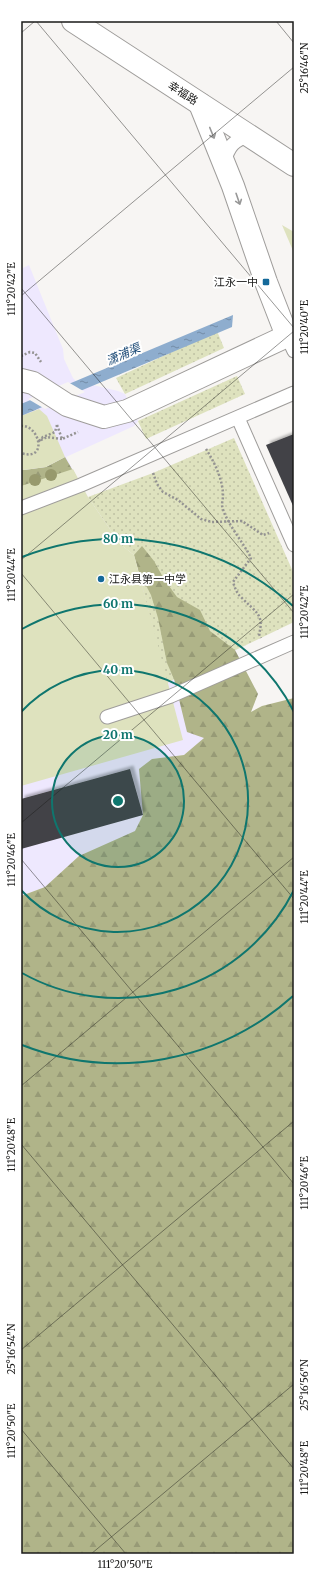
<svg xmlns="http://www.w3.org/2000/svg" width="315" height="1575" viewBox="0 0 315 1575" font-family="Merriweather,'Noto Sans SC',serif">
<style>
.education{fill:#eee8fe}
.grass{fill:url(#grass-dots)}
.forest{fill:url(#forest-firs)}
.park{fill:#dee2be}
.water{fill:url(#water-ripples)}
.pier{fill:#f7f5f3}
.building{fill:#434346;filter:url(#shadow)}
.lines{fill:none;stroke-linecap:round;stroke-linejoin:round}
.lane-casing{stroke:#9f9d9b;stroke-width:15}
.street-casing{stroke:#9f9d9b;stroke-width:24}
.secondary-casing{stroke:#9f9d9b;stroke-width:24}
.path{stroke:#949392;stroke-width:2.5;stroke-dasharray:2 2;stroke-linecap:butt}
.lane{stroke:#fff;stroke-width:13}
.street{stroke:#fff;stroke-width:22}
.secondary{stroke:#fff;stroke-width:22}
.tree{fill:#97996d}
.oneway{stroke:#989898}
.ticks{fill:none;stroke:#1a1a19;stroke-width:1;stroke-opacity:0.45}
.ring{fill:none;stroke:#0f766e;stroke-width:2}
.poi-dot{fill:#15699a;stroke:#fff;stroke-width:1.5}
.labels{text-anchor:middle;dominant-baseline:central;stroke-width:4;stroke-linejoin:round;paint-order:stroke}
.street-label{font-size:11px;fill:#1a1a19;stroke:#fff}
.poi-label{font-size:11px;fill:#1a1a19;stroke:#fff;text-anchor:end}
.water-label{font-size:12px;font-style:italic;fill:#1c4a76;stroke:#fff}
.centre{fill:#0f766e;stroke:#fff;stroke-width:2}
.ring-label{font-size:12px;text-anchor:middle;font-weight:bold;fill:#0f766e;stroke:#fff;stroke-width:4;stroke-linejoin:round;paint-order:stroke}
.neatline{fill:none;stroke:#1a1a19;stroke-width:1.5}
.ticks-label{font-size:10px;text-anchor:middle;fill:#1a1a19}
</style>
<defs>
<pattern id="grass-dots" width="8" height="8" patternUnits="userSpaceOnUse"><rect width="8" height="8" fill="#dee2be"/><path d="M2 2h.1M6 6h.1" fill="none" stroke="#bec1a3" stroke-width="1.8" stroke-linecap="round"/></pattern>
<pattern id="forest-firs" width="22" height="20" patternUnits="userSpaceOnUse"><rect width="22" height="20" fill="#b0b489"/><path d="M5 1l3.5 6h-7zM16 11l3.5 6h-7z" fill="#979a76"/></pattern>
<pattern id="water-ripples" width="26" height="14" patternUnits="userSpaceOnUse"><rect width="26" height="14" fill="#8eadce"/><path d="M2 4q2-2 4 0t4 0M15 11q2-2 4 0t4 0" fill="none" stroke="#738ca6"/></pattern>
<filter id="shadow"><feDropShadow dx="3.5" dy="-3.5" stdDeviation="1" flood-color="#0004"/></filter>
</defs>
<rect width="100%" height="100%" fill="#f7f5f3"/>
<path class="education" d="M 29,265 L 63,349 L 64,359 L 73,378 L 76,381 L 118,391 L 125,394 L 138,421 L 134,426 L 66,457 L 86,494 L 120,544 L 141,563 L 227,631 L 242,665 L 258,694 L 184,755 L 152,759 L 143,815 L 135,832 L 79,856 L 45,887 L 21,896 L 21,269 Z"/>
<g class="grass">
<path d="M 217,331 L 224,348 L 125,394 L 116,378 Z"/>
<path d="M 237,376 L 245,394 L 146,439 L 138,421 Z"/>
<path d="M 234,438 L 294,574 L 294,622 L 167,683 L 134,555 L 120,544 L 88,497 L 153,473 Z"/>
</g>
<g class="forest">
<path d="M 65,457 L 76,476 L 21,501 L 21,469 L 24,470 L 46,467 Z"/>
<path d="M 142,546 L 154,561 L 164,579 L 177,597 L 200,610 L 210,631 L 235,650 L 258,694 L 251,712 L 262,706 L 294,698 L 294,1554 L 21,1554 L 21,896 L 45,887 L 79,856 L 135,831 L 143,815 L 139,769 L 152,759 L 184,755 L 204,738 L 187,732 L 174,679 L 167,663 L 158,618 L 151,595 L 139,572 L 134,555 Z"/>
</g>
<g class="park">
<path d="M 282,225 L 294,232 L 294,253 Z"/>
<path d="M 39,409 L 47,416 L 65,457 L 46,467 L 24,470 L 21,469 L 21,416 Z"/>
<path d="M 73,469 L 88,497 L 120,544 L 134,555 L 183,740 L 21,786 L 21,486 Z"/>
</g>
<path class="water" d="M 233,315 L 232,327 L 21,416 L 21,404 Z"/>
<path class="pier" d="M 68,382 L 85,392 L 45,409 L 28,399 Z"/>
<g class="building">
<path d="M 294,434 L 294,508 L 266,445 Z"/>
<path d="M 130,769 L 143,815 L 21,849 L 21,799 Z"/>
</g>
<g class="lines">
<g class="lane-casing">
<g id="lane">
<path d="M 224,162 C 229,146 233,140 250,136"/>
<path d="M 287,336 L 294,351"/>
<path d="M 238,418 L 294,545"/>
<path d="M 21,508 L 81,485 L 294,393"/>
<path d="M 107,717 L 171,696 L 294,642"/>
</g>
</g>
<g class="street-casing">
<path id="street" d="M 21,380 L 33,383 L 67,405 L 104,417 L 127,411 L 287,336"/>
</g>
<g class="secondary-casing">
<g id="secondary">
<path d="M 73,21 L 294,165"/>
<path d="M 200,104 L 233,186 L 266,282 L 287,336 L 294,333"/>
</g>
</g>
<g class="path">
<path d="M 21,356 L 30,352 L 35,353 L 41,362"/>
<path d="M 57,425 L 62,439 L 78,432"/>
<path d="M 57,425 L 55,432 L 43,437 L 39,441 L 47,437 L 62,439"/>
<path d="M 21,426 C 39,424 49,462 21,453"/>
<path d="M 206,449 C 215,463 223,480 223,496 C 223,499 222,502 222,505 C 224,520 244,543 251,558 L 233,582 C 235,588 237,594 242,598 C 254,611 265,614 259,634 L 261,638"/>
<path d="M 153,473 L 157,484 L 163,492 L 178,500 L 201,519 L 212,522 L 242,521 L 263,535 L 269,533"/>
</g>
<use href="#lane" class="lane"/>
<use href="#street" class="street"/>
<use href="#secondary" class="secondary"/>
</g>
<g class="tree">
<circle cx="51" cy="475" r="6"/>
<circle cx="35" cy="480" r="6"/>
</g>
<defs><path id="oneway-shaft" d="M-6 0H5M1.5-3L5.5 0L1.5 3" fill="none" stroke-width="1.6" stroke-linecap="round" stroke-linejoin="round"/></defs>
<g class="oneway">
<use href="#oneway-shaft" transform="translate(212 133) rotate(68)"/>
<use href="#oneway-shaft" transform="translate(238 199) rotate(71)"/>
</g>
<path class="ticks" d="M 36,21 L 294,328M 276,21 L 294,43M 21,33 L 35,21M 21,288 L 294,613M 21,296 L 294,67M 21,560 L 294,331M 21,573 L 294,899M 21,823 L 294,594M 21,859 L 294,1184M 21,1086 L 294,857M 21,1144 L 294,1469M 21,1350 L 294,1121M 21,1429 L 126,1554M 91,1554 L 294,1384"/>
<circle cx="118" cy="801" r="66" fill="#0f766e" fill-opacity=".12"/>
<g class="ring">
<circle cx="118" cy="801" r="66"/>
<path d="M21 712A131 131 0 1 1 21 890"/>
<path d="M294 890A197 197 0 0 1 22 973M22 629A197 197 0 0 1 294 712"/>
<path d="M293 996A262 262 0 0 1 22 1045M22 557A262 262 0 0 1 293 606"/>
</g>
<g class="poi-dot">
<rect x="262" y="278" width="8" height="8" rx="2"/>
<circle cx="101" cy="579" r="4"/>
</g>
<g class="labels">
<g class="street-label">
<text transform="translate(183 93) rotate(33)">幸福路</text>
</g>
<g class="poi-label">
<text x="258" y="282">江永一中</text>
<text x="109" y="579" text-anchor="start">江永县第一中学</text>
</g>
<g class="water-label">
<text transform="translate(123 354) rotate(-24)">潇浦渠</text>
</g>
</g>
<circle cx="118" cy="801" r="6" class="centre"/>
<g class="ring-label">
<text x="118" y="543">80 m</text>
<text x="118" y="608">60 m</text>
<text x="118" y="674">40 m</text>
<text x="118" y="739">20 m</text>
</g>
<rect width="315" height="1575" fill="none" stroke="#ffffff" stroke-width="44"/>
<rect x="22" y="22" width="271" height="1531" class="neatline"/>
<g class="ticks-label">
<text transform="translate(304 68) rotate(-90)" y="4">25°16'46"N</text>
<text transform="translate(11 289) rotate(-90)" y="4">111°20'42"E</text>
<text transform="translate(304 327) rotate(-90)" y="4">111°20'40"E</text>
<text transform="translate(11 575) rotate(-90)" y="4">111°20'44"E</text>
<text transform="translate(304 612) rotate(-90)" y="4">111°20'42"E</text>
<text transform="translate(11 860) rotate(-90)" y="4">111°20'46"E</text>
<text transform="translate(304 897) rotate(-90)" y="4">111°20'44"E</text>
<text transform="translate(11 1145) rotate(-90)" y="4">111°20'48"E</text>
<text transform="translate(304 1183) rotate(-90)" y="4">111°20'46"E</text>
<text transform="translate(11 1349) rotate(-90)" y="4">25°16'54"N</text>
<text transform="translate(304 1385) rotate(-90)" y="4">25°16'56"N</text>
<text transform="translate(11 1431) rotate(-90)" y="4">111°20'50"E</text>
<text transform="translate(304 1468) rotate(-90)" y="4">111°20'48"E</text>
<text x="125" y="1568">111°20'50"E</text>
</g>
</svg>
